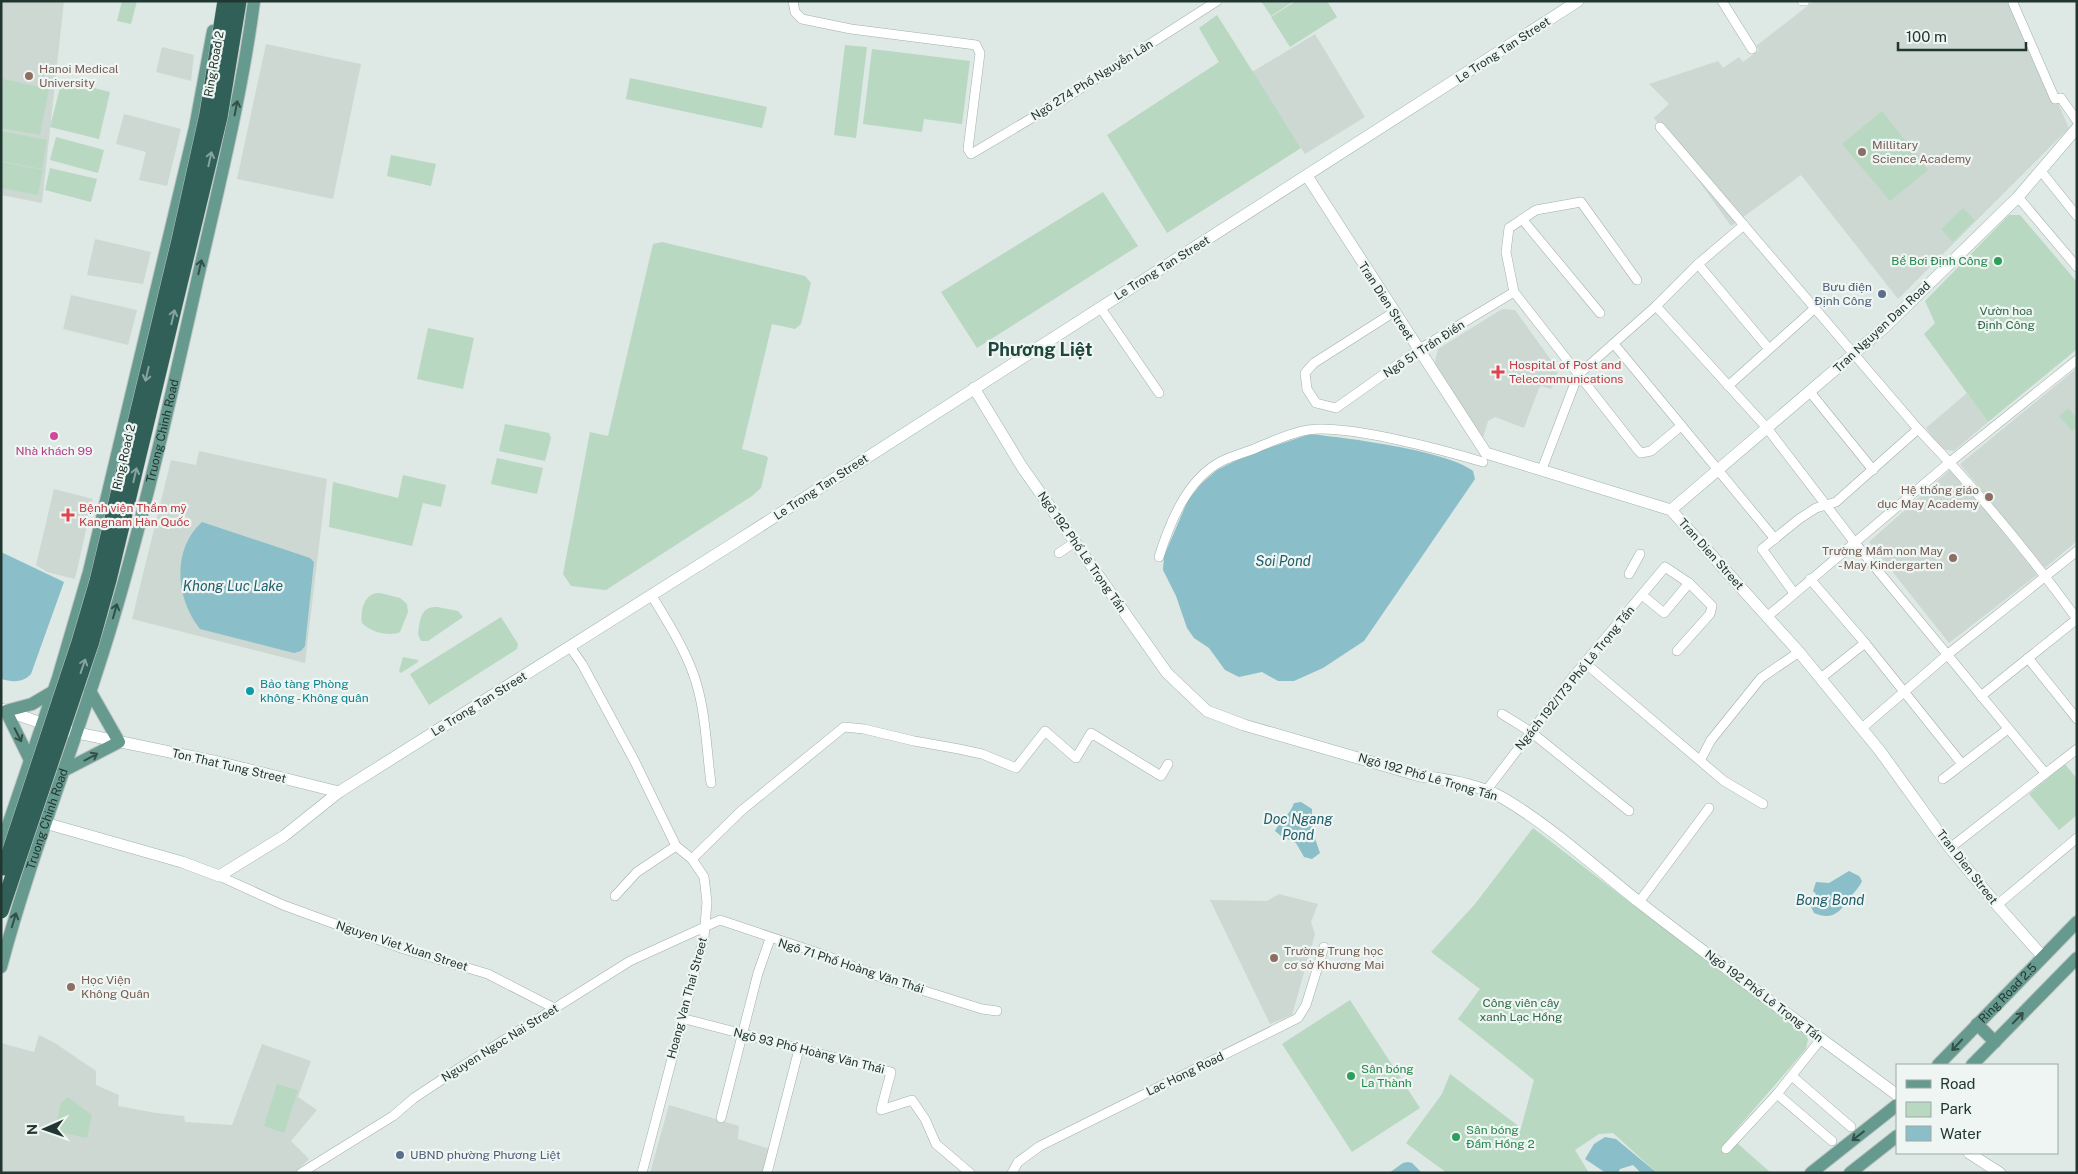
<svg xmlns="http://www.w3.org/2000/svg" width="2078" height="1174" viewBox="0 0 2078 1174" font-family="'Public Sans',sans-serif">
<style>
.built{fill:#cdd8d3}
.green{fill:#b8d8c1}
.water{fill:#8abec9}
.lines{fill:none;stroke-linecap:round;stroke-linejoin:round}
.street-casing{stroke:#a2afab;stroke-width:10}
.secondary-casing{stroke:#9eb3ac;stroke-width:12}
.primary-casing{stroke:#bcc3c1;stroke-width:14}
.street{stroke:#fff;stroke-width:9}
.secondary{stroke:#fff;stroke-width:11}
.primary{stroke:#669a8e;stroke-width:12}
.highway-bridge-casing{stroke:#bcc3c1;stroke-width:16;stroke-linecap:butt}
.highway-bridge{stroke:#306057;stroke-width:15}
.oneway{stroke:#324f48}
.oneway2{stroke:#86a39d}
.education-dot{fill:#8d6e63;stroke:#eef5f2;stroke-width:2}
.leisure-dot{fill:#2e9e5b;stroke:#eef5f2;stroke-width:2}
.service-dot{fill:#5c6f8a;stroke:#eef5f2;stroke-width:2}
.health-dot{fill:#e0444e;stroke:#eef5f2;stroke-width:2}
.hotel-dot{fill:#d1479c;stroke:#eef5f2;stroke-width:2}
.culture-dot{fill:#0f9aa8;stroke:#eef5f2;stroke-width:2}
.labels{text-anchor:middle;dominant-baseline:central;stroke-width:4.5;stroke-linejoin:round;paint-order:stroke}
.street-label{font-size:12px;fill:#213631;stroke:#eef5f2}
.education-label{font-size:12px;fill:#785e54;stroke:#eef5f2;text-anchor:start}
.leisure-label{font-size:12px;fill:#27864d;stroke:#eef5f2;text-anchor:start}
.service-label{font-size:12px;fill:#4e5e75;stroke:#eef5f2;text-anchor:end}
.park-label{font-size:12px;fill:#2f6947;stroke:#eef5f2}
.health-label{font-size:12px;fill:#be3a42;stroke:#eef5f2;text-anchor:start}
.hotel-label{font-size:12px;fill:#b23c85;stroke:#eef5f2}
.culture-label{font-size:12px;fill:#0d838f;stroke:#eef5f2;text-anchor:start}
.water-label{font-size:14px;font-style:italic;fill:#215e6c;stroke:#eef5f2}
.district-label{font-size:18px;font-weight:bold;fill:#1f463d;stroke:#eef5f2}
</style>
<rect width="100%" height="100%" fill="#dee8e4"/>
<g class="built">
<path d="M 1,1 L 64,1 L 42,203 L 1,195 Z"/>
<path d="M 1814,1 L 2012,1 L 2069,128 L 1898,299 L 1801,175 L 1731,226 L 1654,118 L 1669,104 L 1649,84 L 1718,61 L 1723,68 L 1739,57 L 1743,62 L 1759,50 L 1756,46 Z"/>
<path d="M 1315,34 L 1365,117 L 1305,154 L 1252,72 Z"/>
<path d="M 266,44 L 361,64 L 333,199 L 237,179 Z"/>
<path d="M 162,47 L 194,55 L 191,81 L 156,72 Z"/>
<path d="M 124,114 L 181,129 L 167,186 L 139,180 L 146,152 L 116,144 Z"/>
<path d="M 95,239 L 151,252 L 143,284 L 87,275 Z"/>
<path d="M 71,295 L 137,310 L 128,345 L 63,329 Z"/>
<path d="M 1502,309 L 1515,310 L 1556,367 L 1558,376 L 1551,389 L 1542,386 L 1539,388 L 1524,428 L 1495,417 L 1488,421 L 1483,438 L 1434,365 L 1438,349 Z"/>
<path d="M 2077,368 L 2077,541 L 2045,568 L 1960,464 Z"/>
<path d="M 1967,393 L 1988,422 L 1954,451 L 1941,449 L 1926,428 Z"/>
<path d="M 199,451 L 327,479 L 305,663 L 132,619 L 171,460 L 196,465 Z"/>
<path d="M 1952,468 L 2037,575 L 1949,643 L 1869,542 Z"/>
<path d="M 54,489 L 93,499 L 75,579 L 47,572 L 36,565 Z"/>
<path d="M 1279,894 L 1318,904 L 1311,922 L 1315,934 L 1292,1015 L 1270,1024 L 1210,900 L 1267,901 Z"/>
<path d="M 39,1035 L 55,1043 L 96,1071 L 96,1085 L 119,1095 L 118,1106 L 156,1113 L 184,1116 L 185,1122 L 232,1125 L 262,1044 L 311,1061 L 298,1097 L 317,1110 L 291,1141 L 309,1159 L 294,1173 L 1,1173 L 1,1043 L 34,1052 Z"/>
<path d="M 669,1105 L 739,1126 L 738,1139 L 770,1149 L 764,1173 L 650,1173 Z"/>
</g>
<g class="green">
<path d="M 122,1 L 137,1 L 131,24 L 117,21 Z"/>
<path d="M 1261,1 L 1294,1 L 1271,16 Z"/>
<path d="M 1296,1 L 1327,1 L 1337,17 L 1290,47 L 1271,17 Z"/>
<path d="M 1217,15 L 1301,148 L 1167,233 L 1107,135 L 1219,62 L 1199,28 Z"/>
<path d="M 845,45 L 867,47 L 856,138 L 834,135 Z"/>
<path d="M 872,49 L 970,61 L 962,124 L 924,119 L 922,132 L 863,124 Z"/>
<path d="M 630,78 L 767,107 L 762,128 L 626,99 Z"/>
<path d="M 3,79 L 49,89 L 40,135 L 1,128 Z"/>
<path d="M 62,80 L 110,92 L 99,139 L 50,127 Z"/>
<path d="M 1882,111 L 1928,170 L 1890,201 L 1842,144 Z"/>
<path d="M 1,131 L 47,140 L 42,169 L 1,161 Z"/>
<path d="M 56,137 L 104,150 L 98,173 L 50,160 Z"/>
<path d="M 391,155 L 436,164 L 431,186 L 387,176 Z"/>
<path d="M 1,162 L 43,170 L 38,195 L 1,188 Z"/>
<path d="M 50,168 L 97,179 L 91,202 L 45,190 Z"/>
<path d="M 1103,192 L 1138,246 L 977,348 L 941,292 Z"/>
<path d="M 1963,208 L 1975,220 L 1953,242 L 1941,229 Z"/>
<path d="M 2009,215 L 2020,215 L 2077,282 L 2077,349 L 1988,422 L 1924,334 L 1935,323 L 1925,301 Z"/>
<path d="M 662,242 L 805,276 L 811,283 L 801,324 L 795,329 L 772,324 L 742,449 L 766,456 L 768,458 L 761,488 L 752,496 L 606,590 L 571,586 L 563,574 L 590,432 L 608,436 L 653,244 Z"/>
<path d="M 428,328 L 474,338 L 463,389 L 417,379 Z"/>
<path d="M 2068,408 L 2077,418 L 2077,427 L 2072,431 L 2059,416 Z"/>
<path d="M 505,424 L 549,433 L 551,438 L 545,461 L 499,451 Z"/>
<path d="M 497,458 L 543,468 L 537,494 L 491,484 Z"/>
<path d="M 403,475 L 446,485 L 441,507 L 423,503 L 412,546 L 329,527 L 333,482 L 398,498 Z"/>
<path d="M 380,593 L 400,598 L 407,604 L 408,612 L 400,632 C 390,637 370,632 362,623 C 360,611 364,592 380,593 Z"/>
<path d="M 437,607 L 458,611 L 463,617 L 428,641 L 421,641 L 418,634 C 420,621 420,606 437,607 Z"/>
<path d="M 501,617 L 518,644 L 517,649 L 429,705 L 410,674 Z"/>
<path d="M 403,657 L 418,660 L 418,662 L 401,673 L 399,671 Z"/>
<path d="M 2065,764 L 2077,779 L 2077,815 L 2059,830 L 2029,794 Z"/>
<path d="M 1533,828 L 1726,976 L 1800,1027 L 1808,1039 L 1806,1049 L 1722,1146 L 1729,1154 L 1737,1143 L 1771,1173 L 1657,1173 L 1613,1133 L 1599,1134 L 1575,1150 L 1589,1173 L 1447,1173 L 1406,1143 L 1442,1094 L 1450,1074 L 1521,1128 L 1534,1080 L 1458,1019 L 1480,989 L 1431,952 L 1475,904 Z"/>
<path d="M 1350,1000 L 1420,1108 L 1352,1152 L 1282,1044 Z"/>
<path d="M 277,1084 L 298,1090 L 284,1133 L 264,1126 Z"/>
<path d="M 68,1097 L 92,1115 L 87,1138 L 60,1132 L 61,1125 L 56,1124 L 61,1103 Z"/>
</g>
<g class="water">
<path d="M 1310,434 C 1346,438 1446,450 1473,471 L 1475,479 L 1364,641 L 1323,668 L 1294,681 L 1278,681 L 1262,672 L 1239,677 L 1225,670 L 1209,648 L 1194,638 L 1187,628 L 1176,596 L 1163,570 L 1164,556 L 1188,500 L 1202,483 L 1217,470 L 1245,456 Z"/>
<path d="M 202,522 L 310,558 L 314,562 L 305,646 L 301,651 L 294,653 L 200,629 C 176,599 171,550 202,522 Z"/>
<path d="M 1,552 L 64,582 L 31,674 C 23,683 12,682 1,679 Z"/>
<path d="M 1301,802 L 1312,809 L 1312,830 L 1320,853 L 1312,859 L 1304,857 L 1296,843 L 1281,836 L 1275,831 C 1281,818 1289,817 1294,803 Z"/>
<path d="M 1849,871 L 1859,876 L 1862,881 C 1859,888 1854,892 1850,898 C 1840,912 1832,921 1814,913 L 1811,907 L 1816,894 L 1813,891 L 1816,882 L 1829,883 Z"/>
<path d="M 1605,1137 L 1616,1139 L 1657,1173 L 1641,1173 L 1633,1165 L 1620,1169 L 1618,1173 L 1606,1173 L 1585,1159 L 1594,1144 Z"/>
<path d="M 1408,1162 L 1412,1163 L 1422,1173 L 1389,1173 L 1403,1163 Z"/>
</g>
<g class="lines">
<g class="street-casing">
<g id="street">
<path d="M 793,1 L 795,12 L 802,19 L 851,29 L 976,45 L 980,53 L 968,149 L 971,154 L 1064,99 L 1217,1"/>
<path d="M 1722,1 L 1752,49"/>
<path d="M 1802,1 L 1805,1"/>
<path d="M 2013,3 L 2055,99 L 2061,98 L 2077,121"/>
<path d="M 1660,127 L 1918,429 C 1975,488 2028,552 2077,619"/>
<path d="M 2041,171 L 2077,216"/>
<path d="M 2018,197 L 2077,267"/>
<path d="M 1522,219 L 1600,313"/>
<path d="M 1698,264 L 1769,349"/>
<path d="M 1637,280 L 1581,202 L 1536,210 L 1509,228 L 1506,252 L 1514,292 L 1637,449 L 1641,453 L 1651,451 L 1681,426"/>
<path d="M 1656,306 L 1767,428 L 1855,543 L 2045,773"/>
<path d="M 1100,307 L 1159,393"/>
<path d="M 1394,312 L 1314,363 L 1305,373 L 1307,389 L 1316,403 L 1336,408 L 1418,350 L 1514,292"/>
<path d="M 1614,344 L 1775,539"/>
<path d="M 1728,386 L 1814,309"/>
<path d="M 1810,392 L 1873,470"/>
<path d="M 1542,469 L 1578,375 L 1656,306 L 1698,264 L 1744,225"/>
<path d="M 1059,553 L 1075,542"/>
<path d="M 1159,557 C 1170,522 1187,479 1222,461 C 1232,456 1243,453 1254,449 C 1271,442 1289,433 1308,430 C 1347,424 1443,450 1483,462"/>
<path d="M 1629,574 L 1640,554"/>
<path d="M 1810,579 L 1865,643"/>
<path d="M 1794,593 L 1762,549 L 1799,519 L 1816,508 L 1836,502 L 1918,429"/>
<path d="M 1642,595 L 1664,613 L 1689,583"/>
<path d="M 652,596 C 667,621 683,646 693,673 C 706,708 706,747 711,783"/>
<path d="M 1768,616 L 1950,462 L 2077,360"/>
<path d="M 570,647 L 582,664 L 634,760 L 676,846 L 692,859 L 704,877 L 707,902 L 704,937 L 642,1173"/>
<path d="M 2028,658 L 2077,719"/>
<path d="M 1585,663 L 1724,781 L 1763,804"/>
<path d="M 1821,678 L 1865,643 L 1962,764"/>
<path d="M 1981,696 L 2077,619"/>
<path d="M 1502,714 L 1531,732 L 1629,811"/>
<path d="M 1862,728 L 1947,655 L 2077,551"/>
<path d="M 1701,759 L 1711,740 L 1761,678 L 1799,652"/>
<path d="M 1943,779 L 2008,729"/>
<path d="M 1486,791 L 1572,678 L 1665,567 L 1689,583 L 1712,606 L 1710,614 L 1677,651"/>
<path d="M 1950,848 L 2077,749"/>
<path d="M 692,859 L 741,811 L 844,727 L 864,729 L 914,741 L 959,749 L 982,754 L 1016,768 L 1045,731 L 1076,758 L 1091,733 L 1161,776 L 1168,764"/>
<path d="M 219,876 L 283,905 L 346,928 L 404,949 L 488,974 L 556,1009"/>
<path d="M 615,896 L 637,872 L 676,846"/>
<path d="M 1639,902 L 1709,808"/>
<path d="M 1997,905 L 2077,838"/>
<path d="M 681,1018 L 891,1072 L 881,1110 L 912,1100 L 925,1119 L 936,1144 L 970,1173"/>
<path d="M 1792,1076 L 1851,1127"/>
<path d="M 1777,1094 L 1832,1141"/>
<path d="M 721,1118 L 758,973 L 770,939"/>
<path d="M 1726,1149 L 1777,1094 L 1821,1039"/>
<path d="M 301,1173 L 393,1116 L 414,1098 L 461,1067 L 630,961 L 720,920 L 824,955 L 883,978 L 982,1009 L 997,1011"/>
<path d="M 767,1173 L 799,1049"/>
<path d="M 1012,1173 L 1018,1162 L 1040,1146 L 1298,1018 L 1306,1005 L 1324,947"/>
</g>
</g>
<g class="secondary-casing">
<g id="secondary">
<path d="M 1307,176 L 1486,453 L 1671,510 L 1799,652 L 1880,751 L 1950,848 L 1997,905 L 2043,957"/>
<path d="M 974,388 L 1022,467 L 1167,673 L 1207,711 L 1244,725 L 1420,776 C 1446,779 1480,785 1503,798 C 1552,827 1595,867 1639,902 C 1724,968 1811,1031 1897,1095"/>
<path d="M 1671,510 L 1885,327 L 2018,197 L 2077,128"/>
<path d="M 1,709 L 50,726"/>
<path d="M 68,731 L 218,762 L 339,792"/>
<path d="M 45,823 L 182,862 L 219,876 L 284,836 L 339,792 L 734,543 L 1578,1"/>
<path d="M 1969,1153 L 2000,1173"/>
</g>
</g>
<g class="primary-casing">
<g id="primary">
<path d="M 30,760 L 6,711 L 32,704 L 54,691"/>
<path d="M 63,771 L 119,742 L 90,691"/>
<path d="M 1,846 L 58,678 L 89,572 L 195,128 L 213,31"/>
<path id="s1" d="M 1,967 C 32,850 78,738 112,623 C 146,509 172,392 198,277 C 219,185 242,94 254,1"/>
<path d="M 1977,1024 L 1995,1042"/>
<path id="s2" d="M 1938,1065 L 2077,922"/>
<path d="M 1972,1065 L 2077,958"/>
<path d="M 1811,1173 L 1897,1105"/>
<path d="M 1850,1173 L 1897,1136"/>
</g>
</g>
<use href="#street" class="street"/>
<use href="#secondary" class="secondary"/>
<use href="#primary" class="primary"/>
<g class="highway-bridge-casing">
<g id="highway-bridge">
<path d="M 4,868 L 79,642 L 97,581 L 179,240 L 207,114 L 225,1"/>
<path d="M 1,911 L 92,641 L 109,580 L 220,117 L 239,1"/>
</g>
</g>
<use href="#highway-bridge" class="highway-bridge"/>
</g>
<defs><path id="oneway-shaft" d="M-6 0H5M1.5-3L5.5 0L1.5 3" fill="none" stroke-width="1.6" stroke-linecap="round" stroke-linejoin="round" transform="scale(1.25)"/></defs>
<g class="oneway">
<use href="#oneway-shaft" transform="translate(236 108) rotate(-79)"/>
<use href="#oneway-shaft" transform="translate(200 267) rotate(-77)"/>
<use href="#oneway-shaft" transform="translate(115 611) rotate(-74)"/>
<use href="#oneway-shaft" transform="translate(18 735) rotate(63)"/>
<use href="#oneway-shaft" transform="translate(91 757) rotate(-28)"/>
<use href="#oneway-shaft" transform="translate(14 920) rotate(-73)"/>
<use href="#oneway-shaft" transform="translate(2018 1018) rotate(-46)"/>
<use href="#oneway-shaft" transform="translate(1957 1045) rotate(133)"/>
<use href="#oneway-shaft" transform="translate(1858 1136) rotate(142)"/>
</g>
<g class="oneway2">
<use href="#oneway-shaft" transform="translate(210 159) rotate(-77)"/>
<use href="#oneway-shaft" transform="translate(173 317) rotate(-77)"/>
<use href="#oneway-shaft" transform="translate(147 374) rotate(103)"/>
<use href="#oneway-shaft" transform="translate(135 475) rotate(-77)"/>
<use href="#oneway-shaft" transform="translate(83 666) rotate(-71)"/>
</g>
<g class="education-dot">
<circle cx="29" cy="76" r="5"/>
<circle cx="1862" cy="152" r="5"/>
<circle cx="1989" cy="497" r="5"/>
<circle cx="1953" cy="558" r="5"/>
<circle cx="1274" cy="958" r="5"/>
<circle cx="71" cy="987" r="5"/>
</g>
<g class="leisure-dot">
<circle cx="1998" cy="261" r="5"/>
<circle cx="1351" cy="1076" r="5"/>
<circle cx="1456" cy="1137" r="5"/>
</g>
<g class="service-dot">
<circle cx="1882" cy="294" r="5"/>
<circle cx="400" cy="1155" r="5"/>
</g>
<g class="health-dot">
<path d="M1495.5 364.5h5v5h5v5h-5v5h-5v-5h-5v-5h5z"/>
<path d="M65.5 507.5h5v5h5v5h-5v5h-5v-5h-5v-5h5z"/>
</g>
<circle class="hotel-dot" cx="54" cy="436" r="5"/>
<circle class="culture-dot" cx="250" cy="691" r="5"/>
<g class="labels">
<g class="street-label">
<text transform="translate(1503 50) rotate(-33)">Le Trong Tan Street</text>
<text transform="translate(214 64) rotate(-80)">Ring Road 2</text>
<text transform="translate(1092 80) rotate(-32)">Ngõ 274 Phố Nguyễn Lân</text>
<text transform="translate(1162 268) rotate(-32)">Le Trong Tan Street</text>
<text transform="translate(1386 301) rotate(57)">Tran Dien Street</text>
<text transform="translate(1882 327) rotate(-43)">Tran Nguyen Dan Road</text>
<text transform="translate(1424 349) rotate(-33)">Ngõ 51 Trần Điền</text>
<text stroke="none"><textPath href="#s1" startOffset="560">Truong Chinh Road</textPath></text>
<text transform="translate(124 457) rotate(-77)">Ring Road 2</text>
<text transform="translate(821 487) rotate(-33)">Le Trong Tan Street</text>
<text transform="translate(1082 552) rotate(55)">Ngõ 192 Phố Lê Trọng Tấn</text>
<text transform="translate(1711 554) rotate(48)">Tran Dien Street</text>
<text transform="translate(1575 678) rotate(-51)">Ngách 192/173 Phố Lê Trọng Tấn</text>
<text transform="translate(479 704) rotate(-32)">Le Trong Tan Street</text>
<text transform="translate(229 766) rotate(13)">Ton That Tung Street</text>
<text transform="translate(1428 777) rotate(16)">Ngõ 192 Phố Lê Trọng Tấn</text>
<text stroke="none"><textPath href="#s1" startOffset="155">Truong Chinh Road</textPath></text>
<text transform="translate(1967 867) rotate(52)">Tran Dien Street</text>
<text transform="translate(402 946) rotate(18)">Nguyen Viet Xuan Street</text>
<text transform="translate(851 966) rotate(18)">Ngõ 71 Phố Hoàng Văn Thái</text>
<text stroke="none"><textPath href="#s2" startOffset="100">Ring Road 2.5</textPath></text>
<text transform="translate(1764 996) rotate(37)">Ngõ 192 Phố Lê Trọng Tấn</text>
<text transform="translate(687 998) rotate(-75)">Hoang Van Thai Street</text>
<text transform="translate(500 1043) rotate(-32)">Nguyen Ngoc Nai Street</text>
<text transform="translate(809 1051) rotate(14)">Ngõ 93 Phố Hoàng Văn Thái</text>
<text transform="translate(1185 1074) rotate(-26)">Lac Hong Road</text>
</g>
<g class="education-label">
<text x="39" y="69">Hanoi Medical<tspan x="39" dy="14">University</tspan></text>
<text x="1872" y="145">Millitary<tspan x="1872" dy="14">Science Academy</tspan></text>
<text x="1979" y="490" text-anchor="end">Hệ thống giáo<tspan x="1979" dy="14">dục May Academy</tspan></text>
<text x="1943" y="551" text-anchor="end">Trường Mầm non May<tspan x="1943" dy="14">- May Kindergarten</tspan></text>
<text x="1284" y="951">Trường Trung học<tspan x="1284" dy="14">cơ sở Khương Mai</tspan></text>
<text x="81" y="980">Học Viện<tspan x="81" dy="14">Không Quân</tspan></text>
</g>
<g class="leisure-label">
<text x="1988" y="261" text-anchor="end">Bể Bơi Định Công</text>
<text x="1361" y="1069">Sân bóng<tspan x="1361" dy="14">La Thành</tspan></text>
<text x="1466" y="1130">Sân bóng<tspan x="1466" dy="14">Đầm Hồng 2</tspan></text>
</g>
<g class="service-label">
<text x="1872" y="287">Bưu điện<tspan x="1872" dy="14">Định Công</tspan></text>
<text x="410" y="1155" text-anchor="start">UBND phường Phương Liệt</text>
</g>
<g class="park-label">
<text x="2006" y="311">Vườn hoa<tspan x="2006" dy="14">Định Công</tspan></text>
<text x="1521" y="1003">Công viên cây<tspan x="1521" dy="14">xanh Lạc Hồng</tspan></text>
</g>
<g class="health-label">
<text x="1509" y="365">Hospital of Post and<tspan x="1509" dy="14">Telecommunications</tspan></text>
<text x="79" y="508">Bệnh viện Thẩm mỹ<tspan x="79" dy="14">Kangnam Hàn Quốc</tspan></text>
</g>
<g class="hotel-label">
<text x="54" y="451">Nhà khách 99</text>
</g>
<g class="culture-label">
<text x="260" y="684">Bảo tàng Phòng<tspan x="260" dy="14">không - Không quân</tspan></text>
</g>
<g class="water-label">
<text x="1283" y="561">Soi Pond</text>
<text x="233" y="586">Khong Luc Lake</text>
<text x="1298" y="819">Doc Ngang<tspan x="1298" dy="16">Pond</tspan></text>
<text x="1830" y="900">Bong Bond</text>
</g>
<g class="district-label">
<text x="1040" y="349">Phương Liệt</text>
</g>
</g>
<rect width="2078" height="1174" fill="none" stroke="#213631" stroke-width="5"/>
<rect x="1896" y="1064" width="162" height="90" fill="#eef5f2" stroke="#9ca9a5"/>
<rect x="1906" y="1080" width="25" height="8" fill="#669a8e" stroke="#9ca9a5"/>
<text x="1940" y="1089" font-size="15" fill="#213631">Road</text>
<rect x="1906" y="1102" width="25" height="15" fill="#b8d8c1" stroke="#9ca9a5"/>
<text x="1940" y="1114" font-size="15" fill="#213631">Park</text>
<rect x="1906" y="1126" width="25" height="15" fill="#8abec9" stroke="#9ca9a5"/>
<text x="1940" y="1139" font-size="15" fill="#213631">Water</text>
<g transform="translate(45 1129) rotate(268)" stroke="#eef5f2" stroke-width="4" paint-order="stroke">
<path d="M0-4L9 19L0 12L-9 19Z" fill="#213631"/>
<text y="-8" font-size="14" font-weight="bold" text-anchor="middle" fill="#213631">N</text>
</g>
<path d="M1898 42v8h128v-8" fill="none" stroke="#213631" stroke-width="2.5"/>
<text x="1906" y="42" font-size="15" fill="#213631" stroke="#eef5f2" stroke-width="4" paint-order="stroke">100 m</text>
</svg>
